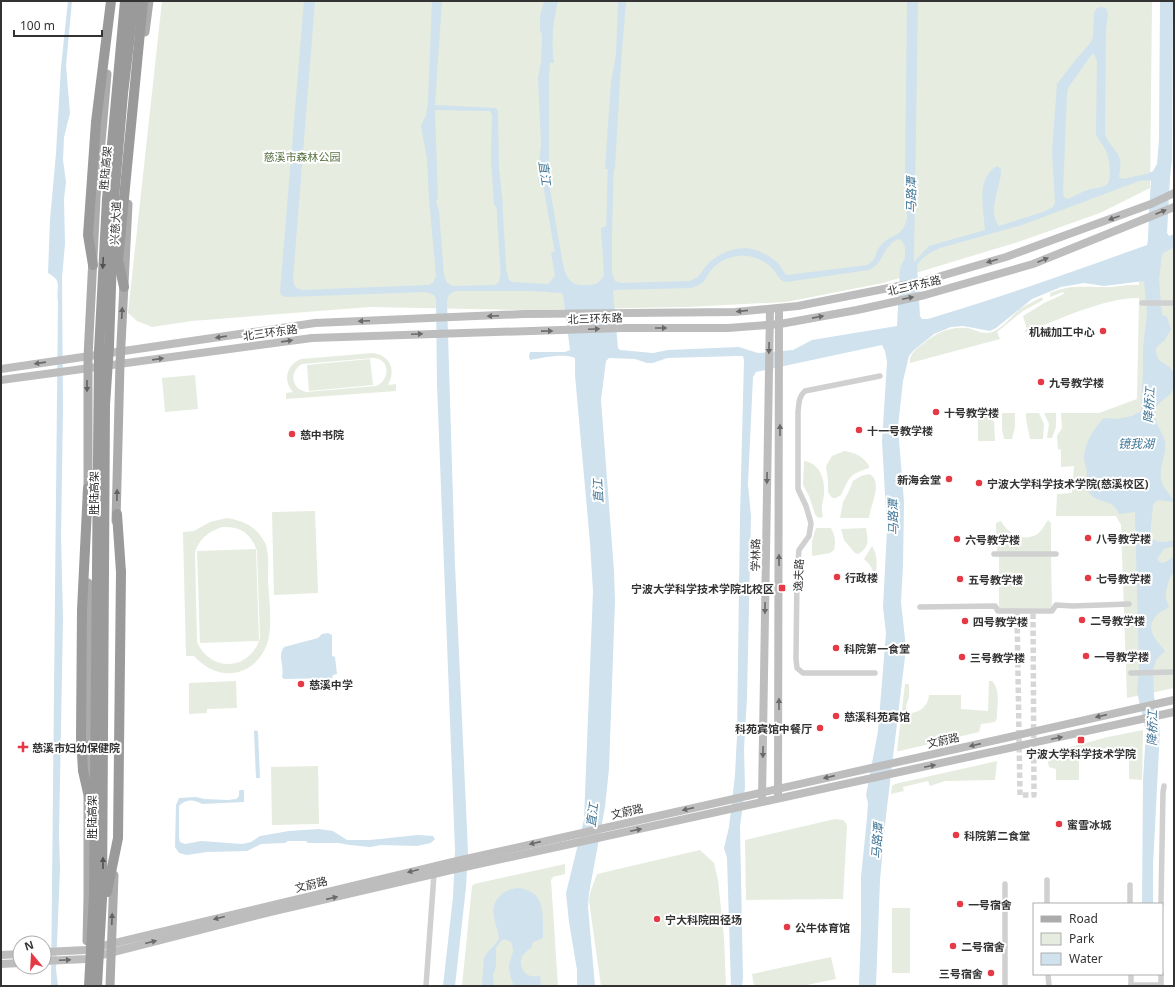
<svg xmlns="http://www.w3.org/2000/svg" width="1175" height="987" viewBox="0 0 1175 987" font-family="'Noto Sans','Noto Sans SC',sans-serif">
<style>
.green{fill:#e6ecdf;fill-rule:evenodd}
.water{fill:#cfe2ee;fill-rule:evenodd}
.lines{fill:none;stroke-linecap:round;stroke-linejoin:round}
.canal{stroke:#cfe2ee;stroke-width:6}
.street-tunnel{stroke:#d6d6d6;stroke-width:5.5;stroke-dasharray:5.5 3;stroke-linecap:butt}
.street{stroke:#d0d0d0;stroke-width:5.5}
.secondary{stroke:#bdbdbd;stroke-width:8}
.primary{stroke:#ababab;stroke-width:9}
.highway{stroke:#9a9a9a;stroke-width:10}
.highway-bridge{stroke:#9a9a9a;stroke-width:10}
.oneway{fill:#6a6a6a}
.oneway2{fill:#525252}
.oneway3{fill:#636363}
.poi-dot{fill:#e63946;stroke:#fff;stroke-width:1.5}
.labels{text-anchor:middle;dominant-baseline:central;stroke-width:4;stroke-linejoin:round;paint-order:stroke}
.park-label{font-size:11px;fill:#56703f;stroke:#fff}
.street-label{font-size:11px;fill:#333;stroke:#fff}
.poi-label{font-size:11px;font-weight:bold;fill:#333;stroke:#fff;text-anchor:start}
.water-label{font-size:12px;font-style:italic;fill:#3f7597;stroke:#fff}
</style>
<rect width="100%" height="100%" fill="#fff"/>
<g class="green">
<path d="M 162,1 L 1152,1 L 1150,188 L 1100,213 L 1021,241 L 883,283 L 786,302 L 687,307 L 521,310 L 370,307 L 192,321 L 152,327 L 137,321 L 128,313 Z"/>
<path d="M 1174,237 L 1174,688 L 1127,698 L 1121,525 L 1116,516 L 1056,516 L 1057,494 L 1072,493 L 1074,466 L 1061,467 L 1061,450 L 1058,449 L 1057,436 L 1062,428 L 1061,413 L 1099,413 L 1137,399 L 1139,298 C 1106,297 1058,320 1026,332 L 1025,330 L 1027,329 L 1023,316 L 1044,303 L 1064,294 L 1063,292 L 1050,297 L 1050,293 C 1069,285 1081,287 1102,287 C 1114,288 1127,284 1139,285 L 1140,251 Z"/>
<path d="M 1042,297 L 1043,300 L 1023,311 L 997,332 L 1000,339 L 910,363 C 909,354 916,349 923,344 C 935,333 950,326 968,328 C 976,330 983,335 992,332 C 1003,328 1011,316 1020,309 C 1027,304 1035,301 1042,297 Z"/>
<path d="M 373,353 C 391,356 396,370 388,385 L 396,384 L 396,391 L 286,399 L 286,393 L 293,392 C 283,381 286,365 301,359 ZM 373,358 C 390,358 391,380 376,386 L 307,392 C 292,390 288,372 302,364 Z"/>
<path d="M 370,359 L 373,385 L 309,391 L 307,365 Z"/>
<path d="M 195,375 L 198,409 L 165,412 L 162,378 Z"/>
<path d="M 982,413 L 988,413 L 994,422 L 995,441 L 978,441 L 978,419 Z"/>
<path d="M 1002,413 L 1015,413 L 1015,427 L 1012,439 L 1004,439 L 1002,429 Z"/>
<path d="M 1026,413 L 1039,413 L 1044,424 L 1043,439 L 1030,439 L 1026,419 Z"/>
<path d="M 1044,413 L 1056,413 L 1056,427 L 1052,438 L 1047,438 L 1049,424 Z"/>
<path d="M 844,451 C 856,453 863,456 869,466 L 869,468 C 848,475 850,477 841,495 L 836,498 L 832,498 L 828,492 L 828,481 L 826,466 L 832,456 Z"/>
<path d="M 804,461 C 819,463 825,478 824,492 C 824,502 820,506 823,516 L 821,518 L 817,517 L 815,514 L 809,496 L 803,485 Z"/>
<path d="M 869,474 C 884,481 870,506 869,518 L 840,518 L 843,502 L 848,493 L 853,481 L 861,476 Z"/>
<path d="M 315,511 L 318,593 L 274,595 L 272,512 Z"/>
<path d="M 227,518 C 243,521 256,526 264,541 C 266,544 267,547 267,550 C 269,560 268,570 268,580 C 269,599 273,627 267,644 C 254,679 217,682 194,656 L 186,656 L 183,532 L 194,531 L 210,522 ZM 222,527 C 240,526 251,533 257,551 L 260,638 C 250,671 211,673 197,642 L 195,552 C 200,538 208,532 222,527 Z"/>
<path d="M 1048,520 L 1051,523 L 1051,553 L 997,553 L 996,523 L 1001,521 C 1007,533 1022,542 1036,535 C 1041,532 1045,525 1048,520 Z"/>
<path d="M 816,528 L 831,528 C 835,535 836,542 834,550 L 830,553 L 813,556 L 812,555 L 812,541 Z"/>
<path d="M 866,528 C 868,539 870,548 858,554 L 855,553 L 844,540 L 841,529 Z"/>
<path d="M 872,546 C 877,554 878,565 875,574 L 869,564 L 864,559 Z"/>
<path d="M 256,549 L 259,641 L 200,643 L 197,551 Z"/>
<path d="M 999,556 L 1051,556 L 1052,608 L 999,609 Z"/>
<path d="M 236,681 L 237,708 L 207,709 L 207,713 L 189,714 L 189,683 Z"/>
<path d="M 989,681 L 992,681 C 1001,690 997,706 997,718 L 995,722 L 981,724 L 979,732 L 900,751 L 897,751 L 905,684 L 909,684 C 909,688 909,693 909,697 C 907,704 904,706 909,713 C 920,713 928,706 929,695 L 961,695 L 961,709 L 988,711 Z"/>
<path d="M 1143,730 L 1142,780 L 1129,779 L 1129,748 L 1079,749 L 1079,780 L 1056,780 L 1056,769 L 1049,767 L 1048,762 L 1050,758 L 1064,757 L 1063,749 L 1108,737 Z"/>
<path d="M 997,761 L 995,780 L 945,781 L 930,786 L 928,781 L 903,787 L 904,791 L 891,794 L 892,786 L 895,784 Z"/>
<path d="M 318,766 L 319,824 L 272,825 L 271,767 Z"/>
<path d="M 835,819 L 843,820 L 846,823 L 847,827 L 843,899 L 746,900 L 745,840 Z"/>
<path d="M 700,850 L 714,863 L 718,880 L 724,938 L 726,986 L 601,986 L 589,901 L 590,893 L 597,874 Z"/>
<path d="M 565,864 L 565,874 L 553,877 L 551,880 L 558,986 L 462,986 L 472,886 L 474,884 Z"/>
<rect x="892" y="908" width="18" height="65"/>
<path d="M 831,957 L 836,979 L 802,986 L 754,986 L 752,974 Z"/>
</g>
<g class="water">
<path d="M 68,1 L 72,1 L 66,66 L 70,113 L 64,137 L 63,160 L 66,182 L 64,199 L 65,244 L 62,278 L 63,408 L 61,536 L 63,619 L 59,835 L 60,869 L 56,969 L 58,986 L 51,986 L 58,301 C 56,294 60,285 56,279 C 54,277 50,274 48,273 L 50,220 L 56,153 L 61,67 Z"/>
<path d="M 304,1 L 315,1 L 293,279 C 294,286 295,288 302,290 L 428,285 L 433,283 L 436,276 L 429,199 L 427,159 L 421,126 L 426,115 L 428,101 L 432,1 L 442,1 L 435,105 L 496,108 L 498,111 L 499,167 L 503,206 L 496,207 L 494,204 L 491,160 L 492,115 L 490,111 L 435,110 L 438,197 L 436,202 L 439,211 L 444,275 L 447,283 L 453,286 L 495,285 L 499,282 L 501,273 L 507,272 L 509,280 L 513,282 L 548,284 L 555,276 L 551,252 L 560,251 C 565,269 564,287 587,285 C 596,285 600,283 604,275 L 601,228 L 612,224 L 612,273 L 615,281 L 621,283 L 689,281 C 700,278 700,273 707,265 C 721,250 745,243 763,253 C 769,256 776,260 780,266 C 783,269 783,273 787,275 L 867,265 C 878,259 874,253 881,245 C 892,233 902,238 907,219 L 905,175 L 907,1 L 918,1 L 914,262 L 929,246 L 985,230 C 984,209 975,179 997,166 L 1001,169 C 1002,185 986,211 999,226 L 1043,212 L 1053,207 L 1055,203 L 1052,152 L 1057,84 L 1077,58 L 1091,42 L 1093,37 L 1094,13 L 1097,8 L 1101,7 L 1106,8 L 1108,14 L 1106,29 L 1105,134 C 1108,145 1118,150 1120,160 C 1121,165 1120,171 1119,177 L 1122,179 L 1147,174 L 1153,171 L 1157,164 L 1159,140 L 1160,1 L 1173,1 L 1172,159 L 1170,177 L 1167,233 L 1169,236 L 1174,234 L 1174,247 L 1162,254 L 1159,280 L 1162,315 L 1167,317 L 1171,329 L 1165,340 L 1156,348 C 1156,352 1157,357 1159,360 C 1166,366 1173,365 1174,378 C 1175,402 1161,394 1156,410 C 1152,422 1163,431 1165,442 C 1167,454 1159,466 1161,479 C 1162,488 1171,494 1174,502 L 1158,500 L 1153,504 L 1150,538 C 1158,543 1165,543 1174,540 L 1174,546 L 1164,549 L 1157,559 L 1161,563 L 1166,562 L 1174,556 L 1174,571 L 1169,580 L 1166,591 L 1166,599 L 1169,607 C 1165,610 1161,611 1158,614 C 1143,629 1156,639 1165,651 L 1156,660 L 1153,670 L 1154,696 L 1160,730 L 1153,865 L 1153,904 L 1142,904 L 1143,780 L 1146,731 L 1137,692 L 1139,670 L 1135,512 L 1119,514 C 1113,499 1102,504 1092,496 C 1083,487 1086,485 1087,474 C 1087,469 1085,464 1084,459 C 1084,443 1094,428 1104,418 L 1117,419 L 1132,416 L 1141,411 L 1143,370 L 1143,349 L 1147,313 L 1144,281 L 1104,286 L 1084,283 L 1061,287 L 1032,299 L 996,328 L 990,331 L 963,326 L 951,327 L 934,334 L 913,351 L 909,356 L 903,381 L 898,427 L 904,502 L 903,565 L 901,602 L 906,648 L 886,816 L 880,880 L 876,986 L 859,986 L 861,927 L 861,877 L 867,818 L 868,803 L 866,795 L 878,731 L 886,633 L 883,607 L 887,530 L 882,441 L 887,362 L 885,351 L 882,345 L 761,371 L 756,372 L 753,377 L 748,484 L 751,516 L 747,697 L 744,749 L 745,787 L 740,827 L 743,978 L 742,986 L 731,986 L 727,858 L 724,848 L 729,827 L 735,775 L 737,736 L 740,516 L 744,360 L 743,356 L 737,356 L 667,358 L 653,363 L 647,363 L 635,359 L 609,358 L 606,361 L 601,400 L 614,571 L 615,601 L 609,769 L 605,807 L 589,893 L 588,907 L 595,986 L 577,986 L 577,970 L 569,922 L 566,893 L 584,820 L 593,591 L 590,543 L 575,375 L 575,358 C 562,353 543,358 530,360 L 529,356 L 530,352 L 565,352 L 570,350 L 563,295 L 561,293 L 532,291 L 456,291 C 450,293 448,294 447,301 L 455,565 L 468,852 L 466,887 L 455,986 L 443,986 L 453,897 L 455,850 L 437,384 L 436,299 L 434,295 L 426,292 L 286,297 L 281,295 L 280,291 ZM 1092,54 L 1094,54 L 1097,61 L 1096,134 C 1098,140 1103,144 1105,149 C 1109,155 1112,177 1108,183 C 1105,188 1096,188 1091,189 C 1082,191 1076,196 1068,199 L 1064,197 L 1063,191 L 1067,95 L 1068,88 ZM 1149,180 L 1151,181 L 1149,210 L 1148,240 L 1147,245 C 1074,271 1002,297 928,319 L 922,319 L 920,316 L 917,266 C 921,257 931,252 940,248 L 1022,225 L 1139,181 ZM 898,239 L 902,241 L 905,247 L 905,258 L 900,268 L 897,326 L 812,340 L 793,350 L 758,353 L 739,347 L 668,350 L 653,353 L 620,350 L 618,348 L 613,292 L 614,290 L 691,288 C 708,283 703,279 713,268 C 724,257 741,253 756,258 C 761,260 767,263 771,267 C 777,273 778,280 786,282 L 869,270 C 885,262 881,248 898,239 Z"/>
<path d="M 544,1 L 558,1 C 553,20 551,43 554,63 L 550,63 L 549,77 L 549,175 L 551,176 L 550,185 L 539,185 L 538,174 L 541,144 L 538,78 L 541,62 L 542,35 L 540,30 L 540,16 Z"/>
<path d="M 618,1 L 626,1 L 621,63 L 615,169 L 605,169 L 611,82 L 616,55 Z"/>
<path d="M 328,633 L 332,635 L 332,656 L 335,657 L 337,674 L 333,675 L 332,678 L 284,679 L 282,677 C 285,666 277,656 284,647 L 318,638 L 322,634 Z"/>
<path d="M 256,730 L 258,732 L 260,778 L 256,778 L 254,731 Z"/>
<path d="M 240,790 L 244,790 L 244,802 L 202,804 C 194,799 186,799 179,806 L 179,837 L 180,842 L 185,844 L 201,841 L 242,844 L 251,842 L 260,836 L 289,831 L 319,829 L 333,831 L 347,840 L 370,840 L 418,835 L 433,836 L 435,839 L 431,843 L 417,846 L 381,845 L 370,847 L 350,845 L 338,843 L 308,843 L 306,841 L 288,841 L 285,843 L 261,844 L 247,851 L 207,852 L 187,855 L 179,853 L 175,847 L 176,805 L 179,798 L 196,797 L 204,799 L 228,800 L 236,799 L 239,796 L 239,791 Z"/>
<path d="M 517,888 C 548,891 542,915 543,938 L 532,943 L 532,947 C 529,950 525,952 523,955 C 518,963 522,974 531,976 C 534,977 537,976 540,976 L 541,986 L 514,986 C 512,981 509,973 509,967 C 510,957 516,953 511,942 L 504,939 L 500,942 L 496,948 L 496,966 L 493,976 L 494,986 L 482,986 L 484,958 C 487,950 496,946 499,938 C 497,923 487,909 500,896 C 505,891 510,889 517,888 Z"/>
</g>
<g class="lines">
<g class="canal">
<path d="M 545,178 L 559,259"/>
<path d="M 499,199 L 504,280"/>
<path d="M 609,233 L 611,162"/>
</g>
<path class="street-tunnel" d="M 1017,611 L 1020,795 L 1034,795 L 1033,611"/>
<g class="street">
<path d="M 1142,303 L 1174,303"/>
<path d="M 994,554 L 1056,554"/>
<path d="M 920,607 L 995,606 L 998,611 L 1052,611 L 1056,605 L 1073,606 L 1129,604"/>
<path d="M 875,673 L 803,673 L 797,668 L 796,659 L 797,573 L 799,550 L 809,536 L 811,523 L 806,506 L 798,489 L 798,412 C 799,405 798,397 805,391 L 880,376"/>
<path d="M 1131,673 L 1174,672"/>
<path d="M 1047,880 L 1047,904"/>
<path d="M 1005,884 L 1005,986"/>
<path d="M 1130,885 L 1130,904"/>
<path d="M 1161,904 L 1163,792 L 1164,786"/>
<path d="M 1048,974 L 1049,986"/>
<path d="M 1131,974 L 1131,986"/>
<path d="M 1161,974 L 1161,986"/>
<path d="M 1131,985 L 1161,985"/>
<path d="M 426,986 L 434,874"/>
</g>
<g class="secondary">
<path d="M 1,369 L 315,323 L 524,314 L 735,312 L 798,306 L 924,281 L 1006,257 L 1151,204 L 1174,193"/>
<path d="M 1,380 L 312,338 L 622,328 L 728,328 L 780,324 L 857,310 L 925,295 L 1033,264 L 1174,207"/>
<path d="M 778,794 L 779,308"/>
<path d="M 762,798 L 770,309"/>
<path d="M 44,952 L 86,950 L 457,861 L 1174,700"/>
<path d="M 1,955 L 20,954"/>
<path d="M 44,961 L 86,959 L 270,912 L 451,870 L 1174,712"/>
<path d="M 1,964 L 20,963"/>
</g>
<g class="primary">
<path d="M 145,32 L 149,1"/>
<path d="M 88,495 L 88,357 L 96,198 L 107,74"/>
<path d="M 116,521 L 120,364 L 128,204"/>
<path d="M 88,583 L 88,783"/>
<path d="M 87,941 L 88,897 L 88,797"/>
<path d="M 110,986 L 114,875"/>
</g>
<g class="highway">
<path d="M 93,265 L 88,235 L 96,122 L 111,1"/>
<path d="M 124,287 L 118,260 L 143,1"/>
<path d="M 109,346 L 114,199 L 123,94 L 134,1"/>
<path d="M 99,351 L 107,199 L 125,1"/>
<path d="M 117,514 L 121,572"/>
<path d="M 85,549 L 88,488"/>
</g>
<g class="highway-bridge">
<path d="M 85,549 L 82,610 L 81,737 L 83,771 L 91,806"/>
<path d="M 107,892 L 118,838 L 121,572"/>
<path d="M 89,986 L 94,895 L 99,351"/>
<path d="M 97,986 L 102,899 L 105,405 L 109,346"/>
</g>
</g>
<defs><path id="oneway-solid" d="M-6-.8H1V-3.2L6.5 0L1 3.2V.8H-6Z"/></defs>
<g class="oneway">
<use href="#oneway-solid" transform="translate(1161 212) rotate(-23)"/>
<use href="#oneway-solid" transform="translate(1114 218) rotate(160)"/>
<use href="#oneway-solid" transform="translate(1043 260) rotate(-22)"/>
<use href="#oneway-solid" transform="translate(992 261) rotate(164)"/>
<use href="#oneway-solid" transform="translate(908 298) rotate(-12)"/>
<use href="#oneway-solid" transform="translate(742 311) rotate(174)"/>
<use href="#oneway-solid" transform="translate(493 316) rotate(178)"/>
<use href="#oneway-solid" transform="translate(818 317) rotate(-11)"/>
<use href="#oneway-solid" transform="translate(364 321) rotate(178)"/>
<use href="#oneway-solid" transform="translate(661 328)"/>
<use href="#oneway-solid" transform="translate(594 329) rotate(-2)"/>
<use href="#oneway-solid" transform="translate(547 331) rotate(-1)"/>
<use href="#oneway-solid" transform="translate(417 334) rotate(-2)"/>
<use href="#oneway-solid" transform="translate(221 337) rotate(172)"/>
<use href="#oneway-solid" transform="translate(287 341) rotate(-8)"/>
<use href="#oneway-solid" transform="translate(769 348) rotate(91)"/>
<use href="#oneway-solid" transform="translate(158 359) rotate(-8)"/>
<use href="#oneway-solid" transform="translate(40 363) rotate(172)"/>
<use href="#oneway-solid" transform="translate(780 430) rotate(-90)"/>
<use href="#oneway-solid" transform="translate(767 478) rotate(91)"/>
<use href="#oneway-solid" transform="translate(779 560) rotate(-90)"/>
<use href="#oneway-solid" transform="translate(765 608) rotate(91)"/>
<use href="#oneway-solid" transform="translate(779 704) rotate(-90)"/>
<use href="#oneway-solid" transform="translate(1101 716) rotate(167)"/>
<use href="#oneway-solid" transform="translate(1057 738) rotate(-12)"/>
<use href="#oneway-solid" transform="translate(975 745) rotate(167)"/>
<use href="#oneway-solid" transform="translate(763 752) rotate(91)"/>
<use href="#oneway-solid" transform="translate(930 766) rotate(-12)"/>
<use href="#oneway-solid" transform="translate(829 777) rotate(167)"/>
<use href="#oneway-solid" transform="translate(688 809) rotate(167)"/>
<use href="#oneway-solid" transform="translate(636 830) rotate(-12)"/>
<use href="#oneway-solid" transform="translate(535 843) rotate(167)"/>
<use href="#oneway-solid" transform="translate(413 871) rotate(166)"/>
<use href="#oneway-solid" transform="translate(332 898) rotate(-13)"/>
<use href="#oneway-solid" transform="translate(219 918) rotate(166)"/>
<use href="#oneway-solid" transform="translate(151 942) rotate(-14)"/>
<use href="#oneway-solid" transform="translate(65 960) rotate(-3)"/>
</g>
<g class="oneway2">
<use href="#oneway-solid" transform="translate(103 263) rotate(93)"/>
<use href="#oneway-solid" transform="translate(103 863) rotate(-90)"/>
</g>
<g class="oneway3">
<use href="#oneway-solid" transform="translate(122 313) rotate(-87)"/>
<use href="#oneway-solid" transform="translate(87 386) rotate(90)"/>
<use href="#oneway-solid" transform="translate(117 495) rotate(-89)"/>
<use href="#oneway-solid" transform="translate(112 919) rotate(-88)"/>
</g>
<g class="poi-dot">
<circle cx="1103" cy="331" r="4"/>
<circle cx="1041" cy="382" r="4"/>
<circle cx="936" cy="412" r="4"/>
<circle cx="859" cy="430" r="4"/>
<circle cx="292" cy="434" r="4"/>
<circle cx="949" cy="479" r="4"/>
<circle cx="979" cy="483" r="4"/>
<circle cx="1088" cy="538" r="4"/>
<circle cx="957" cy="539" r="4"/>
<circle cx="837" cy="577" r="4"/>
<circle cx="1088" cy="578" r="4"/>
<circle cx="960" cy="579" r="4"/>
<rect x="778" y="584" width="8" height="8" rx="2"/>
<circle cx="1082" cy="620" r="4"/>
<circle cx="965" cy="621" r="4"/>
<circle cx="836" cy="648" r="4"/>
<circle cx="1086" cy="656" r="4"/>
<circle cx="962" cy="657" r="4"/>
<circle cx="301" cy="684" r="4"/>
<circle cx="836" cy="716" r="4"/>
<circle cx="820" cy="728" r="4"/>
<rect x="1077" y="736" width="8" height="8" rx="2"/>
<path d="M21 741h4v4h4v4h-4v4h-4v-4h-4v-4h4z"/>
<circle cx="1059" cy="824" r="4"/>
<circle cx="956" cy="835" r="4"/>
<circle cx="960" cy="904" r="4"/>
<circle cx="657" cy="919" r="4"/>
<circle cx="787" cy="927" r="4"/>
<circle cx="953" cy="946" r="4"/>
<circle cx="991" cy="973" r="4"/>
</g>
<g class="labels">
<g class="park-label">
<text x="302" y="156">慈溪市森林公园</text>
</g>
<g class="street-label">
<text transform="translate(105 168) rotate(-85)">胜陆高架</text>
<text transform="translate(115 223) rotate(-87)">兴慈大道</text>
<text transform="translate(914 285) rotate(-13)">北三环东路</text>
<text transform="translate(595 318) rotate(-2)">北三环东路</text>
<text transform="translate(270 332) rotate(-8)">北三环东路</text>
<text transform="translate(93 493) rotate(-90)">胜陆高架</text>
<text transform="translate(755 555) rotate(-89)">学林路</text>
<text transform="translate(798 575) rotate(-87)">逸夫路</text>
<text transform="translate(943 740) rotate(-13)">文蔚路</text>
<text transform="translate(627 811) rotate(-13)">文蔚路</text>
<text transform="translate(91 817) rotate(-90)">胜陆高架</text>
<text transform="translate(311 884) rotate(-14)">文蔚路</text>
</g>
<g class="poi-label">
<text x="1095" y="331" text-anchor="end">机械加工中心</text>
<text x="1049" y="382">九号教学楼</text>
<text x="944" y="412">十号教学楼</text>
<text x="867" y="430">十一号教学楼</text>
<text x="300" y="434">慈中书院</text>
<text x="941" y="479" text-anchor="end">新海会堂</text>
<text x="987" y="483">宁波大学科学技术学院(慈溪校区)</text>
<text x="1096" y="538">八号教学楼</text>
<text x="965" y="539">六号教学楼</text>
<text x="845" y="577">行政楼</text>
<text x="1096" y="578">七号教学楼</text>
<text x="968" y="579">五号教学楼</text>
<text x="774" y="588" text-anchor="end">宁波大学科学技术学院北校区</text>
<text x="1090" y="620">二号教学楼</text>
<text x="973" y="621">四号教学楼</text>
<text x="844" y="648">科院第一食堂</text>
<text x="1094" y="656">一号教学楼</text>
<text x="970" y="657">三号教学楼</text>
<text x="309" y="684">慈溪中学</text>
<text x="844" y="716">慈溪科苑宾馆</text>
<text x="812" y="728" text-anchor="end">科苑宾馆中餐厅</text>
<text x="32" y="747">慈溪市妇幼保健院</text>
<text x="1081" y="753" text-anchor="middle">宁波大学科学技术学院</text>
<text x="1067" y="824">蜜雪冰城</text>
<text x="964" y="835">科院第二食堂</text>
<text x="968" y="904">一号宿舍</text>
<text x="665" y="919">宁大科院田径场</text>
<text x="795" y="927">公牛体育馆</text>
<text x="961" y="946">二号宿舍</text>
<text x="983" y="973" text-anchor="end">三号宿舍</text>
</g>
<g class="water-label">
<text transform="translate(545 173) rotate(82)">直江</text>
<text transform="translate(911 195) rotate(-89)">马路潭</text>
<text transform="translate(1149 405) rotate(-87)">降桥江</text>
<text x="1136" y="443">镜我湖</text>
<text transform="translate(598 491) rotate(-93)">直江</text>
<text transform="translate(893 517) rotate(-91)">马路潭</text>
<text transform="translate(1152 728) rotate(-89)">降桥江</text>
<text transform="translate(592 815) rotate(-83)">直江</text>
<text transform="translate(877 841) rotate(-86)">马路潭</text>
</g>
</g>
<rect width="1175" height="987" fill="none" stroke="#333333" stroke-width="4"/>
<rect x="1033" y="903" width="130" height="72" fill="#ffffff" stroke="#adadad"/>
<rect x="1041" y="916" width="20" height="6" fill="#ababab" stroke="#adadad"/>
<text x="1069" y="923" font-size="12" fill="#333333">Road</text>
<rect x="1041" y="933" width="20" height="12" fill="#e6ecdf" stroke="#adadad"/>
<text x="1069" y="943" font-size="12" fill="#333333">Park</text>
<rect x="1041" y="953" width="20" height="12" fill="#cfe2ee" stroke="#adadad"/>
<text x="1069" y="963" font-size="12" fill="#333333">Water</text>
<g transform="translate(32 955) rotate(342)"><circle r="19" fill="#ffffff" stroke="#adadad"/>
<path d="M0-3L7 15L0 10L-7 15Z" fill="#e63946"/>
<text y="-6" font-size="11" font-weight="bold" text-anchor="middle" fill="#333333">N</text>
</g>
<path d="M14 30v6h88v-6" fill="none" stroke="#333333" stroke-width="2"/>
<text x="20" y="30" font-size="12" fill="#333333" stroke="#ffffff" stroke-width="3" paint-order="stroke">100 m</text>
</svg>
